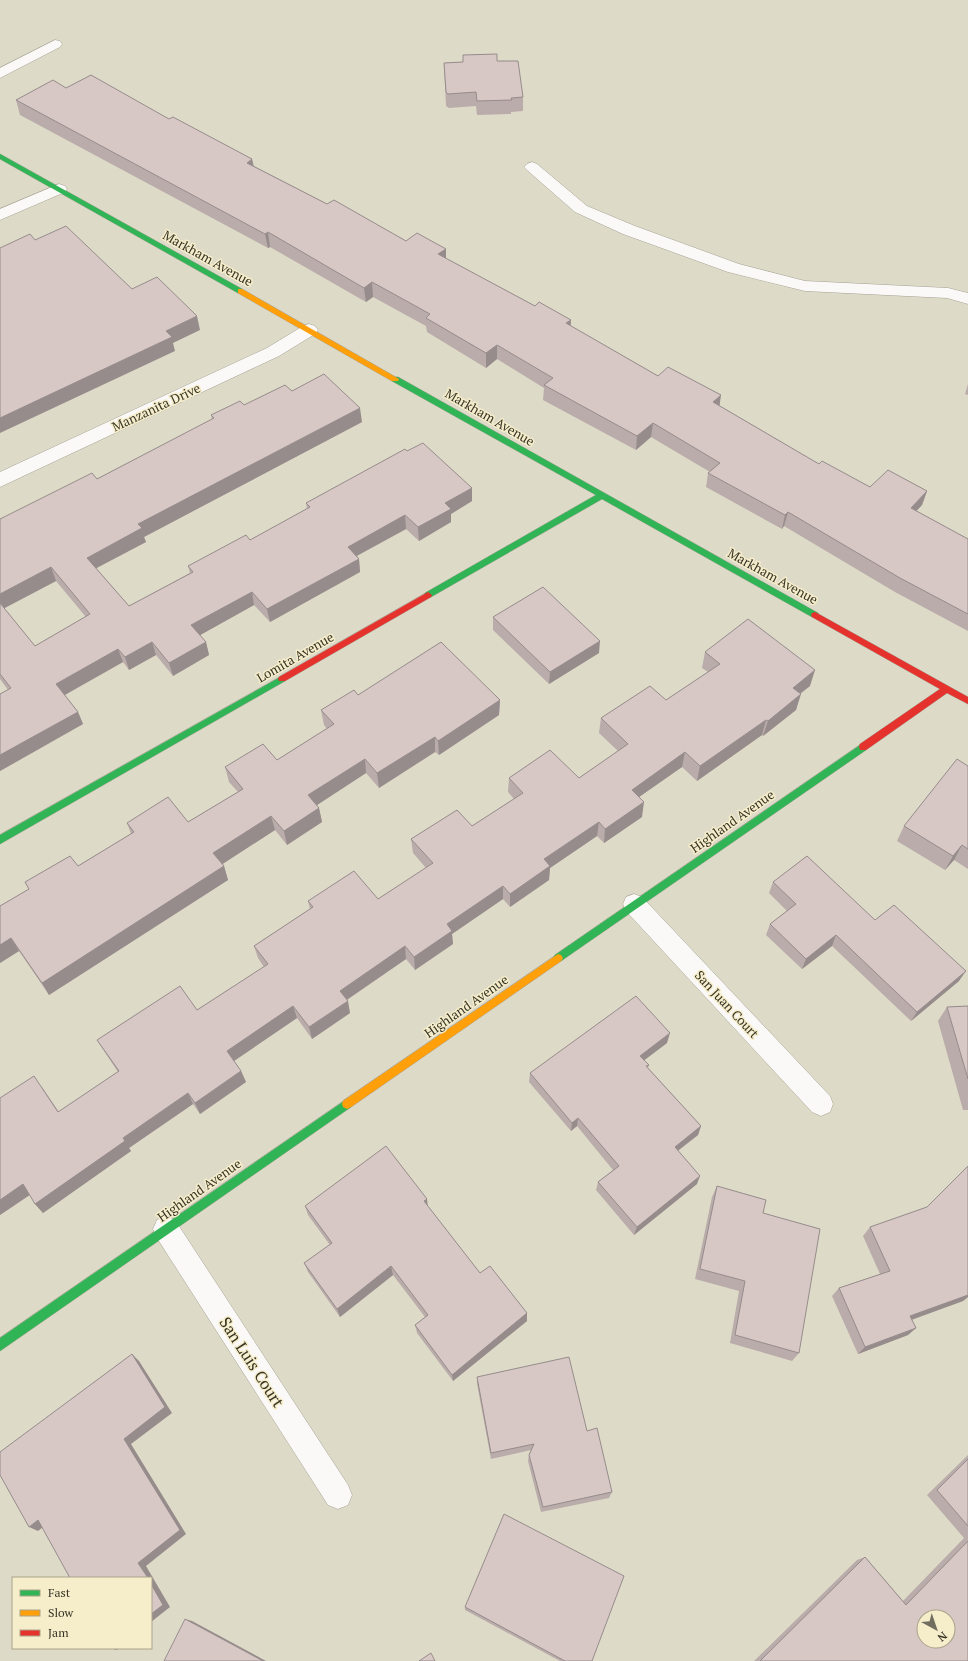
<svg xmlns="http://www.w3.org/2000/svg" width="968" height="1661" viewBox="0 0 968 1661" font-family="'PT Serif',serif">
<style>
.lines{fill:none;stroke-linecap:round;stroke-linejoin:round}
.lane-casing{stroke:#a5a294;stroke-width:1}
.street-casing{stroke:#a5a294;stroke-width:1}
.fast-casing{stroke:#a5a294;stroke-width:1}
.slow-casing{stroke:#a5a294;stroke-width:1}
.jam-casing{stroke:#a5a294;stroke-width:1}
.lane{fill:#faf9f7;fill-rule:evenodd}
.street{fill:#faf9f7;fill-rule:evenodd}
.fast{fill:#30b455;fill-rule:evenodd}
.slow{fill:#ff9f0a;fill-rule:evenodd}
.jam{fill:#e5322d;fill-rule:evenodd}
.wall{fill:#b9acaa;fill-rule:evenodd}
.shaded-wall{fill:#968c8b}
.building{fill:#d7c8c6;stroke:#968c8b;fill-rule:evenodd}
.labels{text-anchor:middle;dominant-baseline:central;stroke-width:3;stroke-linejoin:round;paint-order:stroke}
.street-label{font-size:13px;fill:#373426;stroke:#f6edcb}
.near-street-label{font-size:16px;fill:#373426;stroke:#f6edcb}
</style>
<rect width="100%" height="100%" fill="#dedac8"/>
<g class="lines">
<g class="lane-casing">
<g id="lane">
<path d="M 55,40 L 60,41 L 62,44 L 60,47 L 0,78 L 0,68 Z"/>
<path d="M 532,162 L 537,164 L 587,206 L 635,226 L 739,264 L 805,281 L 948,288 L 968,293 L 968,304 L 947,298 L 805,291 L 728,272 L 623,234 L 575,212 L 527,170 L 524,167 L 527,164 Z"/>
</g>
</g>
<g class="street-casing">
<g id="street">
<path d="M 59,184 L 65,186 L 67,189 L 65,192 L 0,220 L 0,209 Z"/>
<path d="M 309,324 L 315,326 L 318,330 L 315,334 L 279,356 L 0,487 L 0,472 L 267,348 L 303,326 Z"/>
<path d="M 634,894 L 642,897 L 830,1096 L 833,1104 L 830,1112 L 821,1116 L 812,1112 L 626,911 L 623,904 L 626,897 Z"/>
<path d="M 166,1216 L 175,1220 L 348,1485 L 352,1495 L 348,1505 L 338,1509 L 328,1505 L 157,1238 L 153,1229 L 157,1220 Z"/>
</g>
</g>
<g class="fast-casing">
<g id="fast">
<path d="M 0,154 L 242,289 L 243,291 L 242,293 L 238,293 L 0,159 Z"/>
<path d="M 392,377 L 398,377 L 818,613 L 819,615 L 818,617 L 812,617 L 602,499 L 431,597 L 425,597 L 424,595 L 425,593 L 596,495 L 392,381 Z"/>
<path d="M 282,676 L 285,677 L 286,679 L 285,681 L 0,844 L 0,835 Z"/>
<path d="M 863,743 L 866,744 L 867,747 L 866,750 L 561,961 L 558,962 L 555,961 L 553,958 L 555,955 Z"/>
<path d="M 347,1099 L 351,1101 L 352,1104 L 351,1107 L 0,1351 L 0,1338 Z"/>
</g>
</g>
<g class="slow-casing">
<g id="slow">
<path d="M 238,289 L 242,289 L 399,379 L 398,381 L 392,381 L 238,293 Z"/>
<path d="M 558,954 L 561,955 L 563,958 L 561,961 L 351,1107 L 347,1109 L 343,1107 L 342,1104 L 343,1101 Z"/>
</g>
</g>
<g class="jam-casing">
<g id="jam">
<path d="M 428,592 L 432,595 L 431,597 L 285,681 L 279,681 L 278,679 L 279,677 Z"/>
<path d="M 815,612 L 968,697 L 968,704 L 947,693 L 866,750 L 860,750 L 859,747 L 860,744 L 940,689 L 812,617 L 811,615 L 812,613 Z"/>
</g>
</g>
<use href="#lane" class="lane"/>
<use href="#street" class="street"/>
<use href="#fast" class="fast"/>
<use href="#slow" class="slow"/>
<use href="#jam" class="jam"/>
</g>
<g class="wall">
<path d="M 463,55 L 497,61 L 523,97 L 523,111 L 511,112 L 511,114 L 477,115 L 476,106 L 449,108 L 446,106 L 444,63 L 463,62 Z"/>
<path d="M 66,88 L 169,119 L 252,159 L 254,166 L 327,204 L 406,241 L 446,249 L 446,259 L 535,306 L 571,320 L 570,326 L 658,376 L 719,406 L 819,464 L 870,487 L 927,491 L 922,505 L 916,511 L 968,539 L 968,631 L 895,592 L 784,526 L 782,529 L 706,487 L 708,473 L 710,472 L 651,437 L 636,450 L 543,400 L 544,388 L 497,359 L 486,368 L 427,332 L 426,326 L 373,297 L 366,302 L 270,247 L 268,248 L 20,115 L 16,100 Z"/>
<path d="M 968,384 L 968,395 L 965,394 Z"/>
<path d="M 292,391 L 362,422 L 144,537 L 146,542 L 96,568 L 129,606 L 190,573 L 188,566 L 250,540 L 307,509 L 306,503 L 407,451 L 472,488 L 472,501 L 451,514 L 451,522 L 419,541 L 406,529 L 357,556 L 359,559 L 360,572 L 270,622 L 254,605 L 200,635 L 206,642 L 209,655 L 173,676 L 156,655 L 129,670 L 123,662 L 65,695 L 78,712 L 83,724 L 0,771 L 0,694 L 8,690 L 0,679 L 0,519 L 97,479 L 212,420 L 211,415 ZM 56,581 L 86,617 L 35,646 L 4,608 Z"/>
<path d="M 493,617 L 599,653 L 549,684 L 493,630 Z"/>
<path d="M 705,652 L 810,686 L 800,694 L 796,710 L 763,736 L 762,735 L 697,781 L 682,767 L 639,797 L 642,817 L 604,843 L 597,836 L 550,868 L 549,880 L 510,907 L 503,899 L 452,934 L 453,944 L 415,970 L 406,959 L 347,1000 L 350,1013 L 312,1039 L 297,1018 L 234,1061 L 241,1071 L 246,1082 L 200,1114 L 193,1104 L 129,1148 L 131,1151 L 43,1213 L 35,1204 L 30,1195 L 0,1215 L 0,1098 L 42,1087 L 59,1112 L 118,1072 L 104,1051 L 97,1040 L 197,1010 L 264,967 L 258,958 L 254,946 L 310,909 L 308,901 L 378,899 L 426,868 L 413,853 L 411,839 L 472,826 L 514,799 L 508,792 L 509,778 L 579,778 L 618,751 L 599,733 L 601,718 L 666,700 L 708,672 L 702,668 Z"/>
<path d="M 358,695 L 500,700 L 499,715 L 439,755 L 435,752 L 379,788 L 366,773 L 317,805 L 319,808 L 322,822 L 287,845 L 275,830 L 222,864 L 224,866 L 228,880 L 49,995 L 19,951 L 0,963 L 0,906 L 29,889 L 25,882 L 78,866 L 131,834 L 127,823 L 188,822 L 238,792 L 229,782 L 225,767 L 277,760 L 327,729 L 324,725 L 321,710 Z"/>
<path d="M 968,766 L 968,869 L 954,860 L 945,870 L 897,841 L 904,826 Z"/>
<path d="M 773,882 L 875,920 L 959,981 L 911,1021 L 832,946 L 802,969 L 766,935 L 770,924 L 787,911 L 769,893 Z"/>
<path d="M 968,1006 L 968,1110 L 963,1110 L 938,1021 L 947,1007 Z"/>
<path d="M 667,1043 L 644,1060 L 649,1065 L 648,1068 L 701,1126 L 698,1135 L 678,1151 L 697,1184 L 634,1235 L 596,1190 L 598,1182 L 613,1170 L 577,1126 L 571,1131 L 529,1082 L 530,1073 Z"/>
<path d="M 968,1166 L 968,1297 L 963,1301 L 912,1320 L 916,1328 L 908,1335 L 858,1354 L 832,1296 L 839,1288 L 880,1274 L 863,1236 L 870,1227 L 927,1207 Z"/>
<path d="M 717,1186 L 763,1213 L 799,1353 L 792,1361 L 730,1343 L 739,1291 L 695,1279 L 712,1197 Z"/>
<path d="M 305,1206 L 428,1207 L 480,1273 L 527,1313 L 527,1321 L 453,1381 L 417,1333 L 415,1325 L 425,1317 L 393,1275 L 340,1317 L 308,1272 L 304,1263 L 330,1245 L 308,1215 Z"/>
<path d="M 477,1377 L 587,1431 L 612,1492 L 609,1498 L 541,1512 L 528,1461 L 529,1455 L 531,1450 L 491,1459 L 477,1384 Z"/>
<path d="M 968,1455 L 968,1661 L 754,1661 L 857,1560 L 865,1557 L 903,1601 L 964,1538 L 927,1495 Z"/>
<path d="M 465,1607 L 592,1661 L 560,1661 L 465,1610 Z"/>
</g>
<g class="shaded-wall">
<path d="M 252,159 L 255,174 L 247,163 Z"/>
<path d="M 268,232 L 270,247 L 268,248 L 265,234 Z"/>
<path d="M 446,249 L 446,263 L 438,254 Z"/>
<path d="M 372,282 L 373,297 L 366,302 L 364,288 Z"/>
<path d="M 197,316 L 200,330 L 173,343 L 175,351 L 0,433 L 0,418 L 166,331 Z"/>
<path d="M 571,320 L 570,335 L 566,323 Z"/>
<path d="M 497,345 L 497,359 L 486,368 L 486,353 Z"/>
<path d="M 721,395 L 719,410 L 713,402 Z"/>
<path d="M 360,408 L 362,422 L 144,537 L 146,542 L 91,571 L 87,558 L 138,524 Z"/>
<path d="M 653,423 L 651,437 L 636,450 L 637,436 Z"/>
<path d="M 472,488 L 472,501 L 451,514 L 451,522 L 419,541 L 418,527 L 445,503 Z"/>
<path d="M 927,491 L 922,505 L 906,522 L 911,508 Z"/>
<path d="M 788,512 L 784,526 L 782,529 L 785,515 Z"/>
<path d="M 405,515 L 406,529 L 349,560 L 348,547 Z"/>
<path d="M 359,559 L 360,572 L 270,622 L 267,609 Z"/>
<path d="M 51,567 L 56,581 L 1,610 L 0,608 L 0,594 Z"/>
<path d="M 252,592 L 254,605 L 195,638 L 191,625 Z"/>
<path d="M 600,641 L 599,653 L 549,684 L 550,672 Z"/>
<path d="M 152,642 L 156,655 L 129,670 L 125,657 Z"/>
<path d="M 206,642 L 209,655 L 173,676 L 169,663 Z"/>
<path d="M 118,649 L 123,662 L 61,697 L 56,684 Z"/>
<path d="M 815,670 L 810,686 L 788,703 L 793,688 Z"/>
<path d="M 801,694 L 796,710 L 763,736 L 768,721 Z"/>
<path d="M 500,700 L 499,715 L 439,755 L 438,741 Z"/>
<path d="M 78,712 L 83,724 L 0,771 L 0,755 Z"/>
<path d="M 766,720 L 762,735 L 697,781 L 700,766 Z"/>
<path d="M 435,737 L 435,752 L 379,788 L 377,773 Z"/>
<path d="M 685,752 L 682,767 L 629,804 L 632,790 Z"/>
<path d="M 365,759 L 366,773 L 311,809 L 308,795 Z"/>
<path d="M 644,802 L 642,817 L 604,843 L 605,829 Z"/>
<path d="M 319,808 L 322,822 L 287,845 L 284,831 Z"/>
<path d="M 271,816 L 275,830 L 218,867 L 213,853 Z"/>
<path d="M 599,822 L 597,836 L 550,868 L 549,880 L 510,907 L 510,894 L 544,859 Z"/>
<path d="M 962,845 L 954,860 L 945,870 L 953,856 Z"/>
<path d="M 224,866 L 228,880 L 49,995 L 42,983 Z"/>
<path d="M 503,886 L 503,899 L 452,934 L 453,944 L 415,970 L 414,957 L 447,924 Z"/>
<path d="M 836,935 L 832,946 L 802,969 L 806,959 Z"/>
<path d="M 11,938 L 19,951 L 0,963 L 0,945 Z"/>
<path d="M 405,946 L 406,959 L 342,1003 L 340,991 Z"/>
<path d="M 966,971 L 959,981 L 911,1021 L 917,1012 Z"/>
<path d="M 348,1001 L 350,1013 L 312,1039 L 309,1027 Z"/>
<path d="M 293,1006 L 297,1018 L 231,1063 L 227,1051 Z"/>
<path d="M 670,1033 L 667,1043 L 638,1065 L 640,1056 Z"/>
<path d="M 241,1071 L 246,1082 L 200,1114 L 195,1103 Z"/>
<path d="M 188,1093 L 193,1104 L 129,1148 L 131,1151 L 43,1213 L 35,1204 L 123,1138 Z"/>
<path d="M 578,1118 L 577,1126 L 571,1131 L 572,1123 Z"/>
<path d="M 701,1126 L 698,1135 L 672,1155 L 675,1147 Z"/>
<path d="M 700,1176 L 697,1184 L 634,1235 L 637,1227 Z"/>
<path d="M 23,1184 L 31,1194 L 0,1215 L 0,1200 Z"/>
<path d="M 427,1199 L 428,1208 L 424,1201 Z"/>
<path d="M 391,1266 L 393,1275 L 340,1317 L 337,1309 Z"/>
<path d="M 968,1295 L 968,1297 L 963,1301 L 902,1323 L 910,1316 Z"/>
<path d="M 527,1313 L 527,1321 L 453,1381 L 452,1375 Z"/>
<path d="M 916,1328 L 908,1335 L 858,1354 L 865,1347 Z"/>
<path d="M 132,1354 L 139,1361 L 172,1413 L 131,1444 L 186,1534 L 146,1566 L 170,1607 L 151,1622 L 151,1578 L 148,1578 L 138,1563 L 124,1439 Z"/>
<path d="M 38,1520 L 47,1524 L 38,1531 L 29,1527 Z"/>
<path d="M 185,1619 L 192,1621 L 266,1661 L 263,1661 Z"/>
<path d="M 109,1648 L 119,1648 L 117,1650 Z"/>
</g>
<g class="building">
<path d="M 497,54 L 497,61 L 518,61 L 523,97 L 511,98 L 512,100 L 477,101 L 476,92 L 448,94 L 446,92 L 444,63 L 463,62 L 463,55 Z"/>
<path d="M 91,75 L 169,119 L 173,117 L 252,159 L 247,163 L 327,204 L 334,200 L 406,241 L 417,233 L 446,249 L 438,254 L 535,306 L 539,302 L 571,320 L 566,323 L 658,376 L 668,367 L 721,395 L 713,402 L 819,464 L 822,461 L 870,487 L 888,470 L 927,491 L 911,508 L 968,539 L 968,614 L 900,578 L 788,512 L 785,515 L 708,473 L 720,463 L 653,423 L 637,436 L 544,385 L 553,378 L 497,345 L 486,353 L 426,318 L 430,314 L 372,282 L 364,288 L 268,232 L 265,234 L 16,100 L 53,80 L 66,88 Z"/>
<path d="M 66,226 L 132,289 L 157,277 L 197,316 L 166,331 L 172,337 L 0,418 L 0,248 L 30,234 L 35,240 Z"/>
<path d="M 324,374 L 360,408 L 138,524 L 142,528 L 87,558 L 129,606 L 193,572 L 188,566 L 246,535 L 250,540 L 310,507 L 306,503 L 405,449 L 407,451 L 423,443 L 472,488 L 445,503 L 451,509 L 418,527 L 405,515 L 348,547 L 359,559 L 267,609 L 252,592 L 191,625 L 206,642 L 169,663 L 152,642 L 125,657 L 118,649 L 56,684 L 78,712 L 0,755 L 0,694 L 11,688 L 0,674 L 0,603 L 35,646 L 90,614 L 51,567 L 0,594 L 0,519 L 92,473 L 97,479 L 214,418 L 211,415 L 240,401 L 244,405 L 285,385 L 292,391 Z"/>
<path d="M 543,587 L 600,641 L 550,672 L 493,617 Z"/>
<path d="M 748,619 L 815,670 L 793,688 L 801,694 L 768,721 L 766,720 L 700,766 L 685,752 L 632,790 L 644,802 L 605,829 L 599,822 L 544,859 L 550,866 L 510,894 L 503,886 L 447,924 L 452,931 L 414,957 L 405,946 L 340,991 L 348,1001 L 309,1027 L 293,1006 L 227,1051 L 241,1071 L 195,1103 L 188,1093 L 123,1138 L 125,1141 L 35,1204 L 23,1184 L 0,1200 L 0,1098 L 34,1076 L 58,1112 L 119,1071 L 97,1040 L 180,986 L 197,1010 L 268,964 L 254,946 L 313,907 L 308,901 L 354,871 L 378,899 L 433,863 L 411,839 L 457,810 L 472,826 L 523,793 L 509,778 L 550,750 L 579,778 L 628,744 L 601,718 L 650,686 L 666,700 L 720,664 L 705,652 Z"/>
<path d="M 441,642 L 500,700 L 438,741 L 435,737 L 377,773 L 365,759 L 308,795 L 319,808 L 284,831 L 271,816 L 213,853 L 224,866 L 42,983 L 11,938 L 0,945 L 0,906 L 29,889 L 25,882 L 70,856 L 78,866 L 134,832 L 127,823 L 168,797 L 188,822 L 243,789 L 225,767 L 263,744 L 277,760 L 334,724 L 321,710 L 354,690 L 358,695 Z"/>
<path d="M 957,759 L 968,766 L 968,849 L 962,845 L 953,856 L 904,826 Z"/>
<path d="M 807,856 L 875,920 L 894,905 L 966,971 L 917,1012 L 836,935 L 806,959 L 770,924 L 796,904 L 773,882 Z"/>
<path d="M 636,996 L 670,1033 L 640,1056 L 649,1065 L 646,1066 L 701,1126 L 675,1147 L 700,1176 L 637,1227 L 598,1182 L 619,1166 L 578,1118 L 572,1123 L 530,1073 Z"/>
<path d="M 968,1006 L 968,1079 L 947,1007 Z"/>
<path d="M 386,1146 L 427,1199 L 424,1201 L 480,1273 L 490,1266 L 527,1313 L 452,1375 L 415,1325 L 428,1315 L 391,1266 L 337,1309 L 304,1263 L 332,1243 L 305,1206 Z"/>
<path d="M 968,1166 L 968,1295 L 910,1316 L 916,1328 L 865,1347 L 839,1288 L 890,1271 L 870,1227 L 927,1207 Z"/>
<path d="M 717,1186 L 766,1200 L 763,1213 L 820,1229 L 799,1353 L 735,1335 L 745,1281 L 700,1269 Z"/>
<path d="M 132,1354 L 165,1407 L 124,1439 L 180,1530 L 138,1563 L 148,1578 L 70,1578 L 38,1520 L 29,1527 L 0,1475 L 0,1452 Z"/>
<path d="M 569,1357 L 587,1431 L 597,1428 L 612,1492 L 543,1507 L 529,1455 L 534,1444 L 491,1453 L 477,1377 Z"/>
<path d="M 968,1459 L 968,1526 L 937,1490 Z"/>
<path d="M 504,1514 L 624,1576 L 592,1661 L 565,1661 L 465,1607 Z"/>
<path d="M 968,1541 L 968,1661 L 760,1661 L 865,1557 L 906,1605 ZM 924,1617 L 948,1617 L 948,1641 L 924,1641 Z"/>
<path d="M 151,1584 L 163,1605 L 151,1614 Z"/>
<path d="M 185,1619 L 263,1661 L 164,1661 Z"/>
<path d="M 431,1653 L 435,1661 L 419,1661 Z"/>
</g>
<g class="labels">
<g class="street-label">
<text transform="translate(208 258) rotate(29)">Markham Avenue</text>
<text transform="translate(156 407) rotate(-25)">Manzanita Drive</text>
<text transform="translate(490 417) rotate(30)">Markham Avenue</text>
<text transform="translate(773 576) rotate(29)">Markham Avenue</text>
<text transform="translate(295 657) rotate(-30)">Lomita Avenue</text>
<text transform="translate(732 821) rotate(-35)">Highland Avenue</text>
<text transform="translate(727 1004) rotate(47)">San Juan Court</text>
<text transform="translate(466 1006) rotate(-35)">Highland Avenue</text>
<text transform="translate(199 1190) rotate(-35)">Highland Avenue</text>
</g>
<g class="near-street-label">
<text transform="translate(252 1362) rotate(57)">San Luis Court</text>
</g>
</g>
<rect x="12" y="1577" width="140" height="72" fill="#f6edcb" stroke="#aaa389"/>
<rect x="20" y="1590" width="20" height="6" fill="#30b455" stroke="#aaa389"/>
<text x="48" y="1597" font-size="12" fill="#373426">Fast</text>
<rect x="20" y="1610" width="20" height="6" fill="#ff9f0a" stroke="#aaa389"/>
<text x="48" y="1617" font-size="12" fill="#373426">Slow</text>
<rect x="20" y="1630" width="20" height="6" fill="#e5322d" stroke="#aaa389"/>
<text x="48" y="1637" font-size="12" fill="#373426">Jam</text>
<g transform="translate(936 1629) rotate(140)"><circle r="19" fill="#f6edcb" stroke="#aaa389"/>
<path d="M0-3L7 15L0 10L-7 15Z" fill="#716e5f"/>
<text y="-6" font-size="11" font-weight="bold" text-anchor="middle" fill="#373426">N</text>
</g>
</svg>
